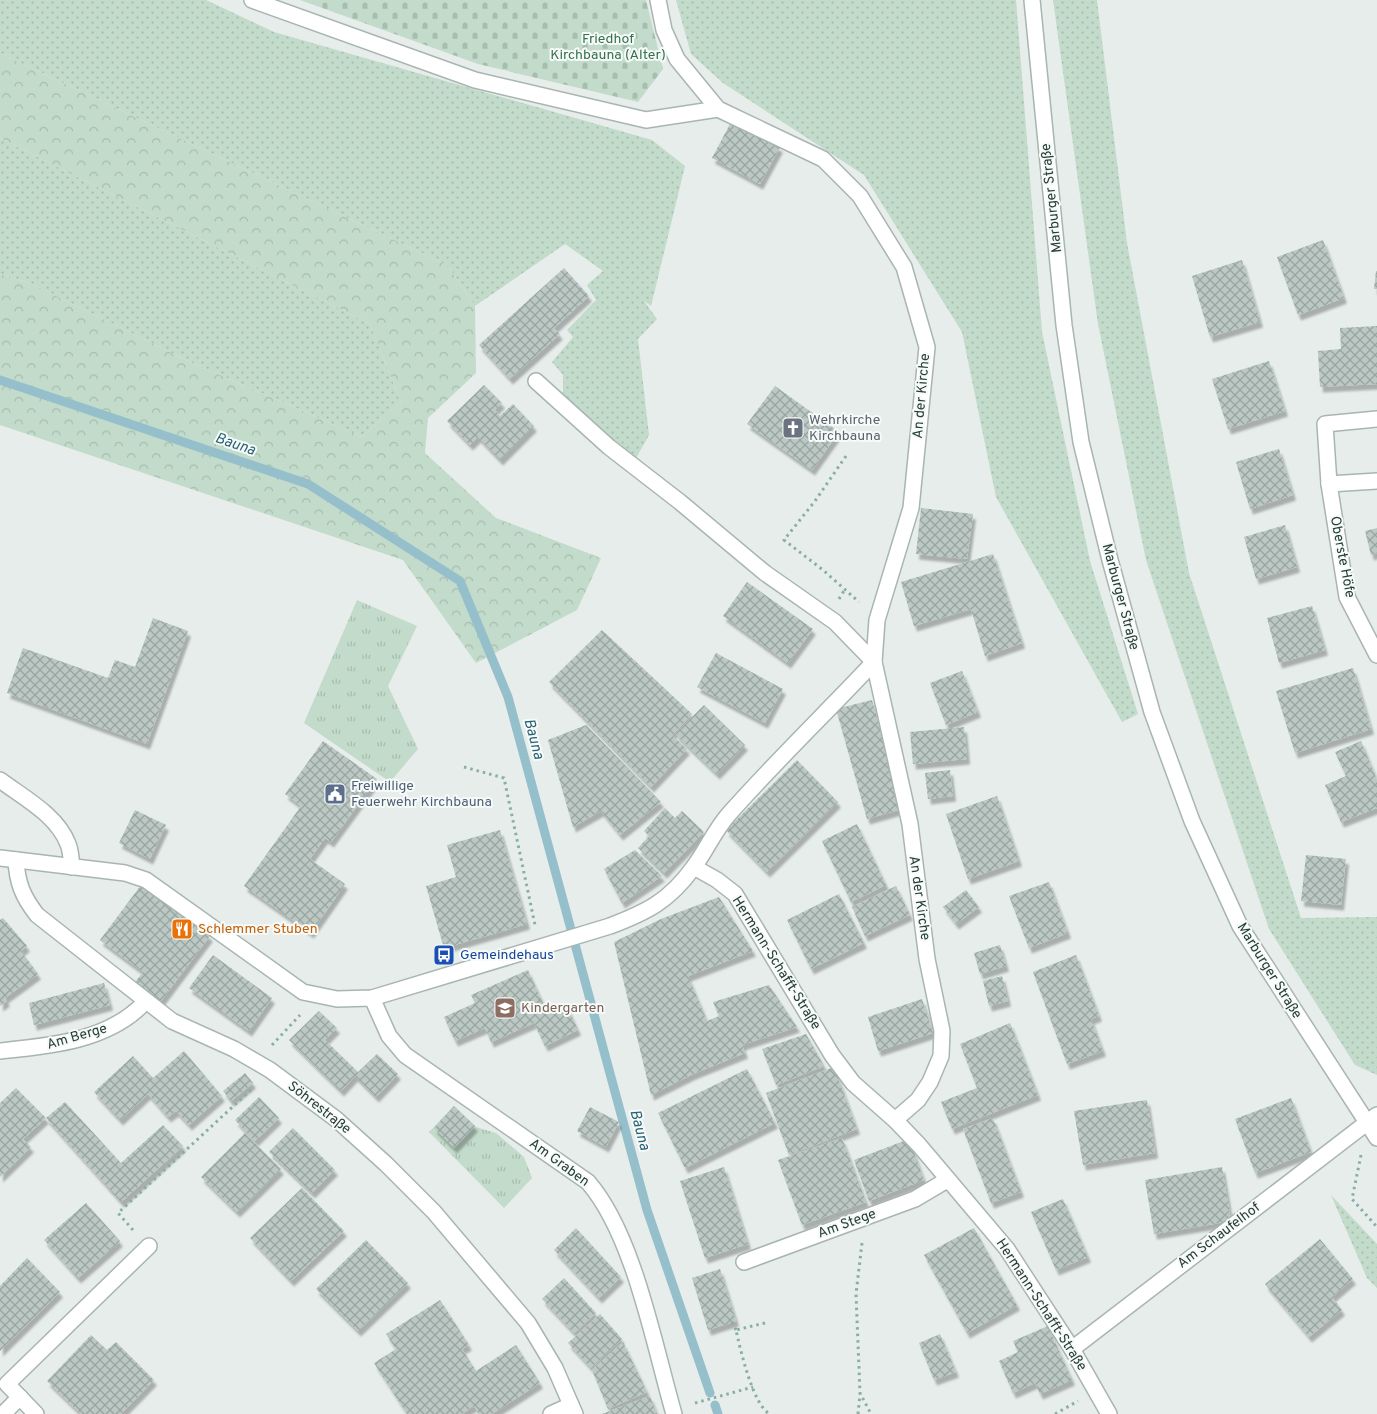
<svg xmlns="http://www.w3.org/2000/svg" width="1377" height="1414" viewBox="0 0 1377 1414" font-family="Overpass,sans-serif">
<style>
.grass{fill:url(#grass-dots)}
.forest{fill:url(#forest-crowns)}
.cemetery{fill:url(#cemetery-stones)}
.park{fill:url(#park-tufts)}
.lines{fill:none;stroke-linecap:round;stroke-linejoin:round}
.stream{stroke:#95bfcb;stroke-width:9}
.building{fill:url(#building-cross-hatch);filter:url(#shadow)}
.minor-casing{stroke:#a9b5b1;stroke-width:18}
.path{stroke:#8aada5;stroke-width:3;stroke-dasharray:2.5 4;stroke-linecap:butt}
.minor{stroke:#fff;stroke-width:15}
.labels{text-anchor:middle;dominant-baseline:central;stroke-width:4;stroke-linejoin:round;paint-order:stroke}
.park-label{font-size:14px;fill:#357050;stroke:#f6faf8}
.street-label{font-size:14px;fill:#273d39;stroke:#f6faf8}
.worship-label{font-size:14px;fill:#5b616d;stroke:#f6faf8;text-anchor:start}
.service-label{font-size:14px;fill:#4e5e75;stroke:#f6faf8;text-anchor:start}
.food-label{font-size:14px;fill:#c56008;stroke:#f6faf8;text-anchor:start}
.transit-label{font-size:14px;fill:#164399;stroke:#f6faf8;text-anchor:start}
.education-label{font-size:14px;fill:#785e54;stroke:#f6faf8;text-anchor:start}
.water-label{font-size:15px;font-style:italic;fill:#276173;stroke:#f6faf8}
</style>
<defs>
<pattern id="grass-dots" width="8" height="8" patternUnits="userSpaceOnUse" patternTransform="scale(1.25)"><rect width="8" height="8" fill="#c2dbca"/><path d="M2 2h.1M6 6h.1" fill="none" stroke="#a7bdae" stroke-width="1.8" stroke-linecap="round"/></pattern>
<pattern id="forest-crowns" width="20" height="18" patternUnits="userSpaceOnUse" patternTransform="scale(1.25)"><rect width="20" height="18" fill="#c2dbca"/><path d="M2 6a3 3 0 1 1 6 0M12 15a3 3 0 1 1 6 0" fill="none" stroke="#a7bdae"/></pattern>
<pattern id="cemetery-stones" width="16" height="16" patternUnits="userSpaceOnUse" patternTransform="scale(1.25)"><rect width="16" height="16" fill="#c2dbca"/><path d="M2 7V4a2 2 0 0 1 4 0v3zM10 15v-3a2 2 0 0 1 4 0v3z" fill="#a7bdae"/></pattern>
<pattern id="park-tufts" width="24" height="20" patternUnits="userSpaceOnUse" patternTransform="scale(1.25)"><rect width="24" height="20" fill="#c2dbca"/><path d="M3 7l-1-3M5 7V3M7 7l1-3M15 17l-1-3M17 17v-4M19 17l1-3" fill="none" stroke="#a7bdae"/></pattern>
<pattern id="building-cross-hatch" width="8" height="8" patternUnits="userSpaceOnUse" patternTransform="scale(1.25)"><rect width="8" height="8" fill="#bbc8c4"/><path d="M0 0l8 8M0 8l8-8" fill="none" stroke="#98a4a0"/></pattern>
<filter id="shadow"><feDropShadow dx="3" dy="5.5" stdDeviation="1" flood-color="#0004"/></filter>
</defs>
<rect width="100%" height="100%" fill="#e6edea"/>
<g class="grass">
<path d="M 0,0 L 206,0 L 274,32 L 652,140 L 685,166 L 651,306 L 644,301 L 657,319 L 638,339 L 649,435 L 635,460 L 563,395 L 563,375 L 552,362 L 573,337 L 567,330 L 596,300 L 587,285 L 603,271 L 565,244 L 475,306 L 447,265 L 0,53 Z"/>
<path d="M 676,0 L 1016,0 L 1042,332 L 1090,561 L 1138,714 L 1122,722 L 996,497 L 962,332 L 864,175 L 723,83 L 691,54 Z"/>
<path d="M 1053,0 L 1097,0 L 1127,243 L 1189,573 L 1301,918 L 1377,917 L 1377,1075 L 1355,1065 L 1269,929 L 1146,560 L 1098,324 Z"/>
<path d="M 0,138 L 370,324 L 401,402 L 362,437 L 188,361 L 30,283 L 0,274 Z"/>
<path d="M 1331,1195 L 1377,1244 L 1377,1288 L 1367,1278 Z"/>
</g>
<path class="forest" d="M 0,53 L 447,265 L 475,306 L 476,373 L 428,418 L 425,453 L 496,518 L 601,558 L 577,610 L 476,663 L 403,560 L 0,425 L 0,274 L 30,283 L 188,361 L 362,437 L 401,402 L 370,324 L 0,138 Z"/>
<path class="cemetery" d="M 300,0 L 646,0 L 663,69 L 638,102 L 478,64 Z"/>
<g class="park">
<path d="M 357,600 L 417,626 L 388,686 L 418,749 L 390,782 L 304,723 Z"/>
<path d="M 454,1106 L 476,1127 L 496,1133 L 524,1157 L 532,1178 L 504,1208 L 429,1132 Z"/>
</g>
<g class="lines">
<g class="stream">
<path d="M 0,380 L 308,484 L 460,581 L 508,697 L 647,1210 L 710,1393"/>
<path d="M 715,1405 L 718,1414"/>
</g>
</g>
<g class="building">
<path d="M 731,122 L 780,147 L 760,184 L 712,158 Z"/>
<path d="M 1323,240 L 1344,298 L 1298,315 L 1277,257 Z"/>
<path d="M 1242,260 L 1260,322 L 1210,337 L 1192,276 Z"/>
<path d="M 564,268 L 589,296 L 554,328 L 560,334 L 510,379 L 479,345 Z"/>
<path d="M 1376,271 L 1377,271 L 1377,289 L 1374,289 Z"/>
<path d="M 1377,326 L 1377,384 L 1320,387 L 1318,351 L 1341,349 L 1340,328 Z"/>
<path d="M 1269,361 L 1285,411 L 1228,429 L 1212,379 Z"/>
<path d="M 484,385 L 502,403 L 495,410 L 500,416 L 513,404 L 534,426 L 500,460 L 478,437 L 470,445 L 447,421 Z"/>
<path d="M 775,386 L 839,432 L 812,470 L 747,424 Z"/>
<path d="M 1279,449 L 1293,495 L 1250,509 L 1236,462 Z"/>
<path d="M 921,508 L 973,514 L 967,559 L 916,554 Z"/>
<path d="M 1285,525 L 1297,567 L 1256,579 L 1244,537 Z"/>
<path d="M 1377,528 L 1377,553 L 1371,555 L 1365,531 Z"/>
<path d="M 993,554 L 1022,643 L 985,656 L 971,609 L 914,626 L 901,582 Z"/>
<path d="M 747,582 L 813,629 L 788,663 L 723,616 Z"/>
<path d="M 1312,606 L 1325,650 L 1279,663 L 1267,618 Z"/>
<path d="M 153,618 L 188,631 L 147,744 L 7,693 L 23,648 L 108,678 L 115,660 L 135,667 Z"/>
<path d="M 602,630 L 692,714 L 672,735 L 687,749 L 651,787 L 549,682 Z"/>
<path d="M 716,653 L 783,689 L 765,723 L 697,687 Z"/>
<path d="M 1353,668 L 1371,729 L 1295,753 L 1276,691 Z"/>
<path d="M 962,671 L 978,712 L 946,725 L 930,683 Z"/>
<path d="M 872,700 L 902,809 L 867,819 L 836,709 Z"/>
<path d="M 704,705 L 745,745 L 717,774 L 675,734 Z"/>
<path d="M 586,725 L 661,802 L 620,835 L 601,811 L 573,827 L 548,740 Z"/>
<path d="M 964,727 L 967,759 L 913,764 L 910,732 Z"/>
<path d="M 323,741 L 377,779 L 331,842 L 325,838 L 310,859 L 345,884 L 311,933 L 244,886 L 301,806 L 285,794 Z"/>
<path d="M 1361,741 L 1377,780 L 1377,808 L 1341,822 L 1325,785 L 1346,776 L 1335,752 Z"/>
<path d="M 797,760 L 838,802 L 767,872 L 726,830 Z"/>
<path d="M 950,770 L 953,796 L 928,799 L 925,773 Z"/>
<path d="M 997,796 L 1019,861 L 968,879 L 946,814 Z"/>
<path d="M 665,808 L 675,818 L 682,811 L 704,832 L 664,873 L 638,848 L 649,836 L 644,831 Z"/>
<path d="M 135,810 L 166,825 L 150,859 L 119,843 Z"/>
<path d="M 857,824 L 886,885 L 851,902 L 822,841 Z"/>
<path d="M 500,830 L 527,924 L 444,948 L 426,886 L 456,877 L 447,845 Z"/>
<path d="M 635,850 L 662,876 L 622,903 L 604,869 Z"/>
<path d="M 1306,855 L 1346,859 L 1341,905 L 1301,901 Z"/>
<path d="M 1049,882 L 1068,933 L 1029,948 L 1009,896 Z"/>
<path d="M 141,885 L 210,936 L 161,1001 L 135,982 L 143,972 L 100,940 Z"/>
<path d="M 896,886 L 910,915 L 865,936 L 852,907 Z"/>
<path d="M 966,890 L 979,907 L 956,924 L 943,907 Z"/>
<path d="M 839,894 L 864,943 L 811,969 L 787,920 Z"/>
<path d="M 719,897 L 753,951 L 688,976 L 707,1021 L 719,1016 L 713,1002 L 769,985 L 797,1027 L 742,1045 L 745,1053 L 693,1074 L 651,1095 L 614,942 L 661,919 Z"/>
<path d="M 3,918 L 27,946 L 21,951 L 38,974 L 5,998 L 7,1001 L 0,1006 L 0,920 Z"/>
<path d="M 1000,945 L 1006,966 L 980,974 L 974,953 Z"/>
<path d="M 213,955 L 272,998 L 249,1031 L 189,988 Z"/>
<path d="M 1076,955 L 1099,1016 L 1091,1019 L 1103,1051 L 1067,1064 L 1033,972 Z"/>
<path d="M 528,970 L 547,1012 L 566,1004 L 578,1030 L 545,1046 L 534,1023 L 491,1042 L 485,1028 L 455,1041 L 444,1017 L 475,1003 L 471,995 Z"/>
<path d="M 1002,976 L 1008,1001 L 989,1006 L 983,981 Z"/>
<path d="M 104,983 L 110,1005 L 34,1025 L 29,1003 Z"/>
<path d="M 922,999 L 933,1033 L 878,1051 L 868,1017 Z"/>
<path d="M 319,1011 L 337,1028 L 325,1040 L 358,1072 L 377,1054 L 398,1074 L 376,1097 L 355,1076 L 341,1091 L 289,1040 Z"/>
<path d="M 1010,1023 L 1038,1095 L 952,1129 L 941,1102 L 977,1088 L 960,1044 Z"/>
<path d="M 806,1034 L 824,1066 L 776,1085 L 762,1049 Z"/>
<path d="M 184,1051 L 222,1096 L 189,1125 L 176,1111 L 168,1117 L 148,1094 L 120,1120 L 94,1092 L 133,1056 L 153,1078 Z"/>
<path d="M 834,1067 L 857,1129 L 789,1155 L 766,1093 Z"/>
<path d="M 747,1069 L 775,1123 L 685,1168 L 658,1113 Z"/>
<path d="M 245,1073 L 253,1083 L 231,1101 L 223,1091 Z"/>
<path d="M 16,1088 L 46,1118 L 23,1139 L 31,1147 L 0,1177 L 0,1103 Z"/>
<path d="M 259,1097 L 279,1118 L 255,1141 L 235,1120 Z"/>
<path d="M 1291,1098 L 1311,1152 L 1255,1173 L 1235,1119 Z"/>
<path d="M 1147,1100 L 1155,1153 L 1083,1165 L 1074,1111 Z"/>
<path d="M 65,1102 L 121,1163 L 163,1125 L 183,1146 L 121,1202 L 46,1118 Z"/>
<path d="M 454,1106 L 475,1126 L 454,1148 L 434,1128 Z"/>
<path d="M 590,1107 L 619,1122 L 606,1147 L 577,1131 Z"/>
<path d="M 993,1118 L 1021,1192 L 991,1203 L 963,1129 Z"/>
<path d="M 293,1128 L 335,1170 L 312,1193 L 269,1152 Z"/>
<path d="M 245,1133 L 281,1169 L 237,1212 L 201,1177 Z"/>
<path d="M 842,1138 L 866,1202 L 802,1225 L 778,1160 Z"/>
<path d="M 909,1139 L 924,1180 L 869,1201 L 854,1160 Z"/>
<path d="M 724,1167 L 748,1244 L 705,1258 L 680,1181 Z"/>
<path d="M 1222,1167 L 1231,1221 L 1154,1234 L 1145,1180 Z"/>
<path d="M 302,1188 L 344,1231 L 291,1281 L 250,1238 Z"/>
<path d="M 1063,1199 L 1088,1257 L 1056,1270 L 1031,1212 Z"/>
<path d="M 86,1203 L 120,1241 L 78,1278 L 44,1240 Z"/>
<path d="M 576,1228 L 621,1277 L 599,1298 L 554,1250 Z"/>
<path d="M 974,1228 L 1017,1305 L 967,1333 L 924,1255 Z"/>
<path d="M 1320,1239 L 1353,1279 L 1332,1297 L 1342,1310 L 1309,1337 L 1265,1284 Z"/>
<path d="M 366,1240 L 408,1283 L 358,1331 L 316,1289 Z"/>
<path d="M 27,1258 L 60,1292 L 0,1351 L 0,1286 Z"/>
<path d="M 720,1269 L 736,1321 L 708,1330 L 692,1278 Z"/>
<path d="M 564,1278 L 596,1313 L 574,1333 L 542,1299 Z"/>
<path d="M 440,1300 L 469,1345 L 462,1349 L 476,1371 L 516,1345 L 540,1383 L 492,1414 L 479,1414 L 474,1406 L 462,1414 L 407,1414 L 374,1363 L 396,1349 L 386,1334 Z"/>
<path d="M 600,1314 L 622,1339 L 591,1368 L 568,1343 Z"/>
<path d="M 1048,1326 L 1072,1380 L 1040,1394 L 1035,1383 L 1013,1393 L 999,1361 L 1018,1352 L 1013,1341 Z"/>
<path d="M 940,1334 L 956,1372 L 934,1380 L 919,1343 Z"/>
<path d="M 91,1335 L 107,1350 L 116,1342 L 154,1380 L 121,1414 L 81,1414 L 47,1381 Z"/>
<path d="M 623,1342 L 647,1392 L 608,1409 L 592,1370 Z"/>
<path d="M 650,1396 L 657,1414 L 602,1414 Z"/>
</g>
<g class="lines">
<g class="minor-casing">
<g id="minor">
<path d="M 252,0 L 475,80 L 646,120 L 718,109"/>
<path d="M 658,0 L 664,30 L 677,59 L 718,109 L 823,159 L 860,196 L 904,267 L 927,347 L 911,508 L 877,620 L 874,662 L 910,824 L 927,959 L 942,1031 L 941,1056 L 930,1082 L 918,1100 L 895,1120"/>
<path d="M 1032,0 L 1064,325 L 1081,442 L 1110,560 L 1152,712 L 1192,821 L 1240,926 L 1377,1138"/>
<path d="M 536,381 L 609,447 L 680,502 L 765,573 L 835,622 L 874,662"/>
<path d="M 1377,481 L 1329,484 L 1347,597 L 1377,655"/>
<path d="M 1329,484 L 1325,424 L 1377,419"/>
<path d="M 0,780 C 24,798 57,815 68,844 C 71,851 71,860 72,867"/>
<path d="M 0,858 L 125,873 L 146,880 L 303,992 L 337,999 L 372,998 L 610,926 C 647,912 669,901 693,868 C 706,851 714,831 729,814 C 775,762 826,713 874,662"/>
<path d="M 16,860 C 17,883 23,897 37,915 L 172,1021 L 234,1049 L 270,1070 L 336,1119 L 386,1164 L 434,1212 L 528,1323 L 555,1368 L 575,1414"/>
<path d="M 694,867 L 717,880 L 735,894 L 832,1055 L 853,1083 L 895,1120 L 919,1145 L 1007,1249 L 1072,1349 L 1109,1414"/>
<path d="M 372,998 L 389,1036 L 405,1055 L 588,1182 C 634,1235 654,1345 674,1414"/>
<path d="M 0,1051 C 50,1046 109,1041 145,1002"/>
<path d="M 744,1262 L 915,1199 L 947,1180"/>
<path d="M 1072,1349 L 1377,1115"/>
<path d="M 3,1414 L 20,1397"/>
<path d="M 36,1414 L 7,1384 L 149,1246"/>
<path d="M 551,1414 L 571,1405"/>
</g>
</g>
<g class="path">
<path d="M 846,456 L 815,501 L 784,540 L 823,570 L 859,602"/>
<path d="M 839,599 L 845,589"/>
<path d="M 464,767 L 504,778 L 535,925"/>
<path d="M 272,1045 L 300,1015"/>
<path d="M 1361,1155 L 1352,1199 L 1377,1227"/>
<path d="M 133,1230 L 118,1213 L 254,1087"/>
<path d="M 862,1243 L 856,1294 L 860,1393 L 871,1414"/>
<path d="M 732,1322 L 736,1330"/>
<path d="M 765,1323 L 736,1330 C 740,1348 753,1406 770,1414"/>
<path d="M 695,1403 L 753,1387"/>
<path d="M 858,1414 L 860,1394"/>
<path d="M 1055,1414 L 1078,1401"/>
</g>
<use href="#minor" class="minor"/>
</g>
<defs>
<g id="church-square" transform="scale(1.125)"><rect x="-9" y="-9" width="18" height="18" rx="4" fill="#6b7280" stroke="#f6faf8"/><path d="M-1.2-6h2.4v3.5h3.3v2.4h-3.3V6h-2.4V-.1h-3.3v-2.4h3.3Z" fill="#fff"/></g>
<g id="civic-square" transform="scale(1.125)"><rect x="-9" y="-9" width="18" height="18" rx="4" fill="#5c6f8a" stroke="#f6faf8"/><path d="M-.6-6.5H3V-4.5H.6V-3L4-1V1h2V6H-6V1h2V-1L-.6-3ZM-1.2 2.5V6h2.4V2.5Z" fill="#fff"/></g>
<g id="restaurant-square" transform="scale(1.125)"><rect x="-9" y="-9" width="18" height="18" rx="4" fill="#e8710a" stroke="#f6faf8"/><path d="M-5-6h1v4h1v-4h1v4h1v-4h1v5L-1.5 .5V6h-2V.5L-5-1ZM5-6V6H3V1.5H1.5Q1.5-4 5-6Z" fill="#fff"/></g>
<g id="bus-square" transform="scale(1.125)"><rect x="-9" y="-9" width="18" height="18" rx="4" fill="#1a4fb4" stroke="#f6faf8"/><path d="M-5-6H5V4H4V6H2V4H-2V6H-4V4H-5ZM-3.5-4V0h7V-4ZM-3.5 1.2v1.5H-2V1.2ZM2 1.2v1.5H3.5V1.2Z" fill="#fff"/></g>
<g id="school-square" transform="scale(1.125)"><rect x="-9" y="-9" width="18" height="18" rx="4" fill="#8d6e63" stroke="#f6faf8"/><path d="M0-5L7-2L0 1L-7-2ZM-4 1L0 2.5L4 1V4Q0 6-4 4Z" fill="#fff"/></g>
</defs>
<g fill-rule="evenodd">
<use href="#church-square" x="793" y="428"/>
<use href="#civic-square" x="335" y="794"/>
<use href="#restaurant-square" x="182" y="929"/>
<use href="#bus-square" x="444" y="955"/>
<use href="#school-square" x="505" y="1008"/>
</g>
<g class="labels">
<g class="park-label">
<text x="608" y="39">Friedhof<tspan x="608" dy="16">Kirchbauna (Alter)</tspan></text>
</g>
<g class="street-label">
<text transform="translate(1052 198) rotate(-96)">Marburger Straße</text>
<text transform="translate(922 396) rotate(-85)">An der Kirche</text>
<text transform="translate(1342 557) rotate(79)">Oberste Höfe</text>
<text transform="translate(1120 597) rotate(75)">Marburger Straße</text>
<text transform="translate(919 898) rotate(82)">An der Kirche</text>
<text transform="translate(776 963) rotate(58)">Hermann-Schafft-Straße</text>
<text transform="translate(1269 971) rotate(58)">Marburger Straße</text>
<text transform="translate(77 1037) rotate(-16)">Am Berge</text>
<text transform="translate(319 1108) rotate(38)">Söhrestraße</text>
<text transform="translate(559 1163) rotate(36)">Am Graben</text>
<text transform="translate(847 1224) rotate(-20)">Am Stege</text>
<text transform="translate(1219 1236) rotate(-37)">Am Schaufelhof</text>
<text transform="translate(1041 1305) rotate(57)">Hermann-Schafft-Straße</text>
</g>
<g class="worship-label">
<text x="809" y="420">Wehrkirche<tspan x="809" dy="16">Kirchbauna</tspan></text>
</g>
<g class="service-label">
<text x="351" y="786">Freiwillige<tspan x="351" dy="16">Feuerwehr Kirchbauna</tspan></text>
</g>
<g class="food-label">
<text x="198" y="929">Schlemmer Stuben</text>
</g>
<g class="transit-label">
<text x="460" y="955">Gemeindehaus</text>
</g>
<g class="education-label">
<text x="521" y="1008">Kindergarten</text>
</g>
<g class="water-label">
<text transform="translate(235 445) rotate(19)">Bauna</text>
<text transform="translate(533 739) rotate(75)">Bauna</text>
<text transform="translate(639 1130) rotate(75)">Bauna</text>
</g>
</g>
</svg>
